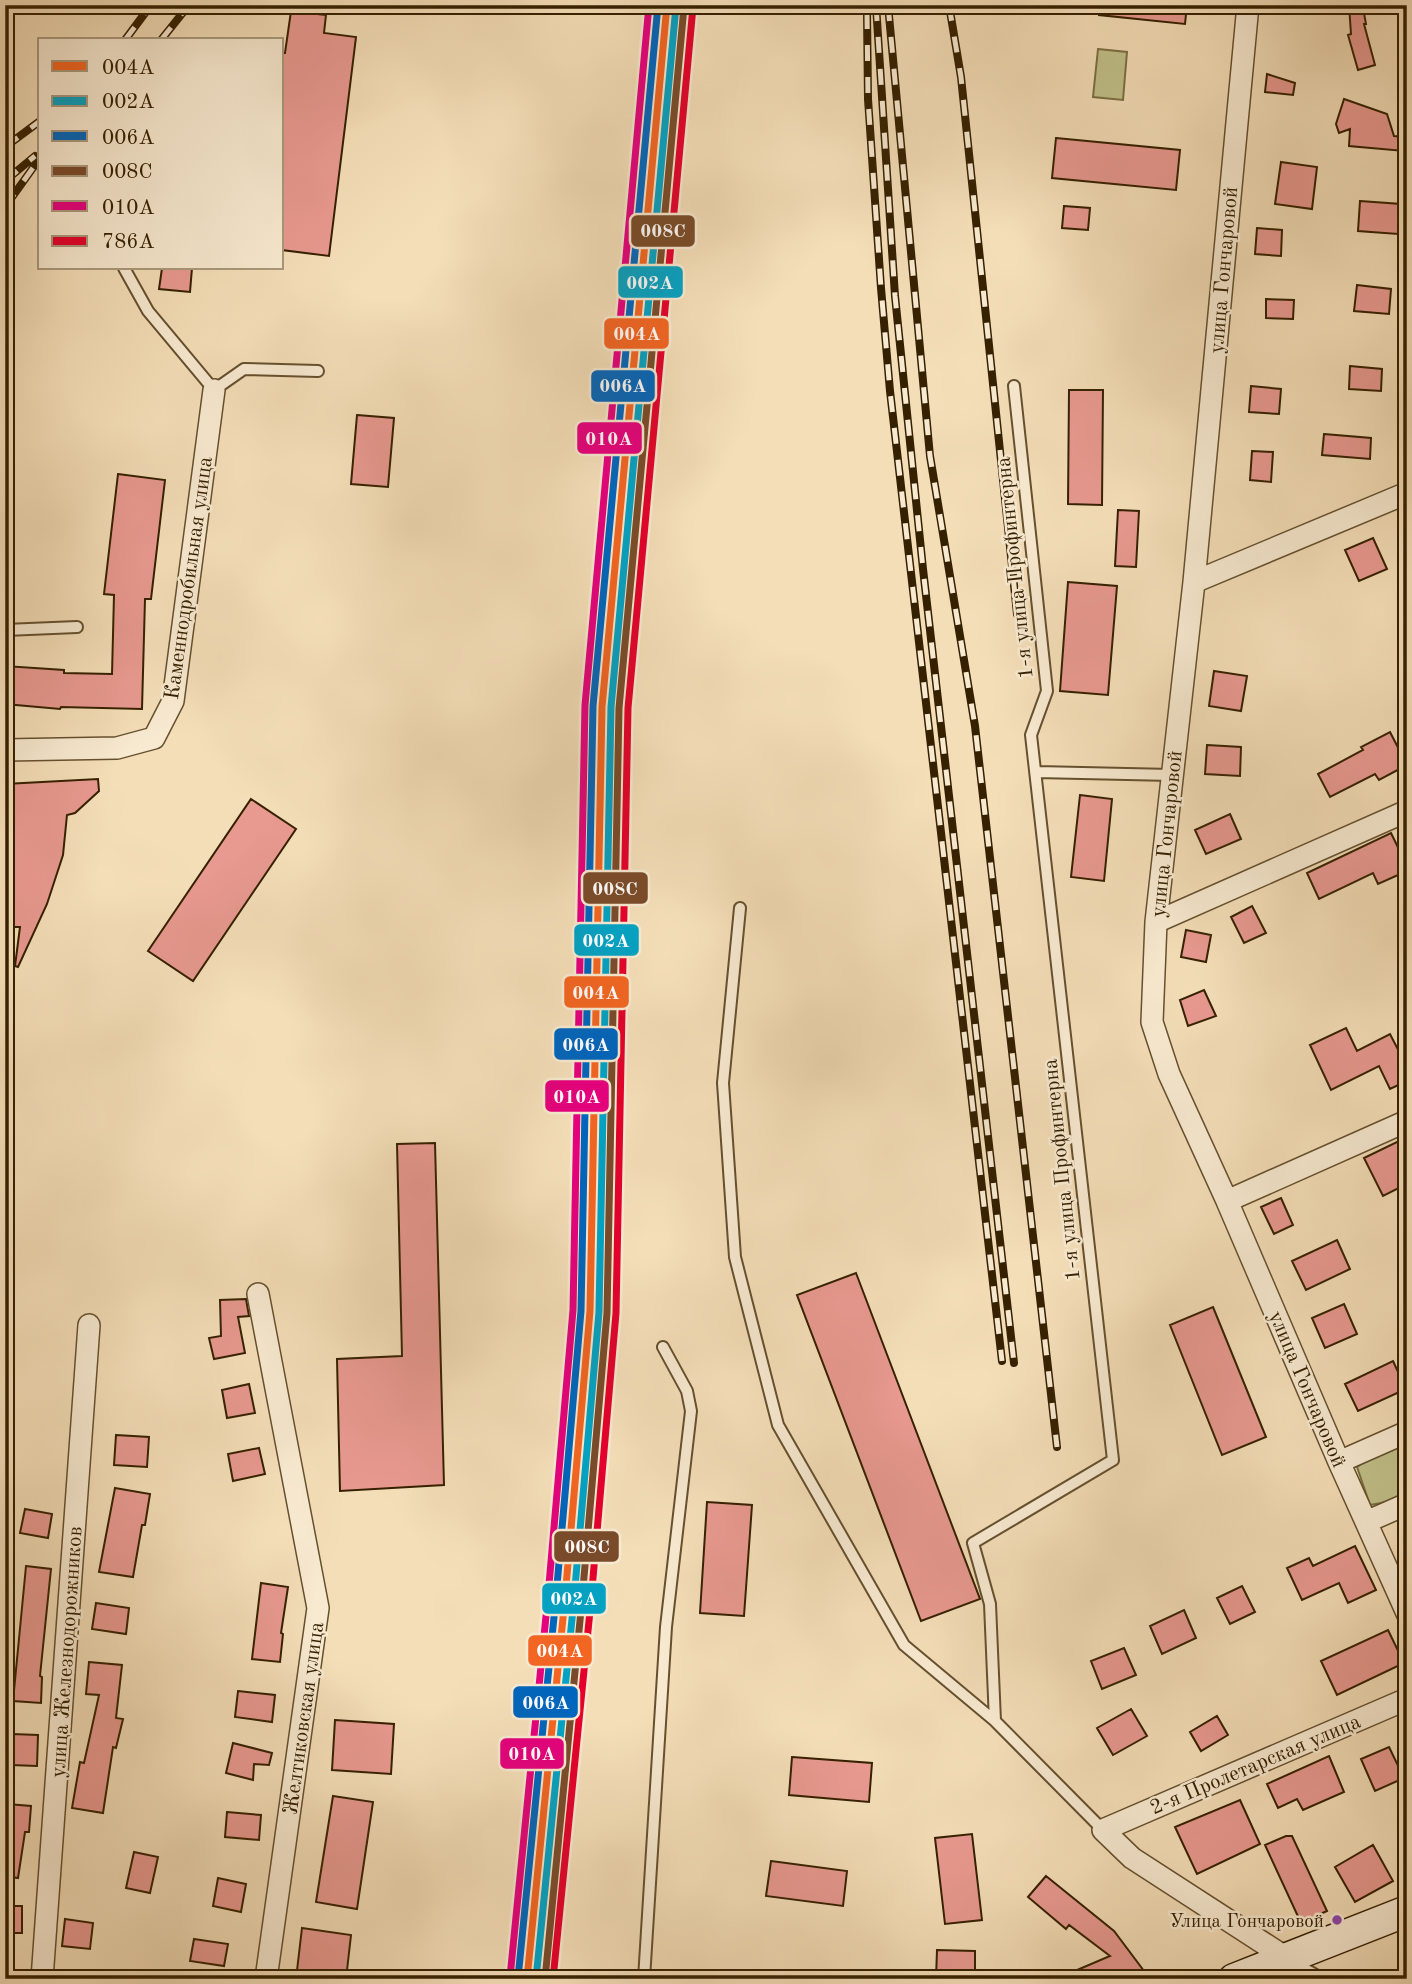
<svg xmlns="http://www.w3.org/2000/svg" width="1412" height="1984" viewBox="0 0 1412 1984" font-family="'Old Standard TT',serif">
<rect width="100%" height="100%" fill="#f4deb8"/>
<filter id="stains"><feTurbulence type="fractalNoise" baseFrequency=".00286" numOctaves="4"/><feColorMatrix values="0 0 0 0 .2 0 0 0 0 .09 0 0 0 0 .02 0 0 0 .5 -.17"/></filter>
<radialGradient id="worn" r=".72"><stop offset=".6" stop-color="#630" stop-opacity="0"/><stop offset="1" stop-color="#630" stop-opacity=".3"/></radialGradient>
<path fill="#c1c08a" stroke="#7b7045" stroke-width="2" d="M1098,49L1127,52L1123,100L1093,97Z
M1407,1437V1496L1392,1501L1370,1505L1357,1467L1388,1446Z"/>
<path fill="#e89990" stroke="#352000" stroke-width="2" d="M1099,5H1187L1185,24L1099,15Z
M1349,5L1363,8L1366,24H1364L1375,65L1358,70L1348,35L1351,34Z
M291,11L326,15L324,33L356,37L329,256L282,250V53H285Z
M1267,74L1295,83L1293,95L1265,92Z
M1344,99L1387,114L1394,136L1405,137L1404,151L1349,146L1350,129L1339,133L1336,124Z
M1056,138L1180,150L1176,190L1052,178Z
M1281,162L1317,167L1312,209L1275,204Z
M1360,201L1401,204L1398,234L1358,231Z
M1064,206L1090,208L1088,230L1062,228Z
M1257,228L1282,230L1281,256L1255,254Z
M162,268H192L190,292L159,289Z
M1357,285L1391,289L1389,314L1354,311Z
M1266,299L1294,300L1293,319L1266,318Z
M1350,366L1382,369L1381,391L1349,389Z
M1251,386L1281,389L1279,414L1249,412Z
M1069,390H1103L1102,505L1068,504Z
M357,415L394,418L388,487L351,484Z
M1324,434L1371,438L1370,459L1322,455Z
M1252,451L1273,452L1271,482L1250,480Z
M118,474L165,480L151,599H145L142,709L61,707L60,709L5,704V666L64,670V673L112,674L114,595L104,594Z
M1118,510L1139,511L1136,567L1115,566Z
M1373,538L1387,569L1359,581L1345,550Z
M1068,582L1117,586L1108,695L1060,691Z
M1214,671L1247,676L1241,711L1209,706Z
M1390,732L1407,765L1379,780L1375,774L1330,797L1318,774L1363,750L1361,747Z
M1207,745L1241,747L1240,776L1205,774Z
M98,779L99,791L75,813L67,815L63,855L47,904L18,967L15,966L20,927H5V784Z
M1080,795L1112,799L1104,881L1071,877Z
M251,799L296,829L193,981L148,951Z
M1230,814L1241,839L1206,854L1195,830Z
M1391,833L1407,866V871L1378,884L1373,873L1319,899L1307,873Z
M1252,906L1266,933L1244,943L1231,917Z
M1186,930L1211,935L1206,962L1181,957Z
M1204,990L1216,1016L1188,1026L1180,1000Z
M1346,1028L1357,1051L1390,1034L1407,1067V1081L1390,1089L1379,1066L1331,1090L1310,1045Z
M1401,1140L1407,1152V1184L1383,1196L1364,1158Z
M435,1143L444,1485L340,1491L337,1359L402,1356L397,1144Z
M1281,1198L1293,1225L1274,1234L1261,1207Z
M1337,1240L1350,1269L1306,1290L1292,1261Z
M856,1273L980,1599L921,1621L797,1295Z
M246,1299L249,1316L238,1317L245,1353L214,1359L209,1338L221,1336L220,1300Z
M1344,1304L1357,1334L1325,1348L1312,1318Z
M1213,1307L1266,1437L1222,1455L1170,1325Z
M1393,1361L1406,1389L1358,1411L1345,1384Z
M249,1384L255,1413L227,1418L222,1390Z
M116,1435L149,1437L147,1467L114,1465Z
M259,1448L265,1474L233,1481L228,1454Z
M115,1488L150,1494L145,1525H142L133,1577L99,1572Z
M707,1502L752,1505L744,1616L700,1613Z
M25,1509L52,1514L48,1538L20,1533Z
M1355,1546L1376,1590L1348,1603L1339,1583L1302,1600L1287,1568L1309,1558L1313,1566Z
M26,1566L51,1569L40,1676L42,1677L41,1703L13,1701Z
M261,1583L288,1587L281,1633L283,1634L280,1662L252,1659Z
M1242,1586L1255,1612L1230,1624L1217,1598Z
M96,1603L129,1608L126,1634L92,1629Z
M1184,1610L1196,1638L1162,1654L1150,1626Z
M1388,1630L1404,1663L1337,1695L1321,1661Z
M1124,1648L1136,1675L1102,1689L1091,1661Z
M89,1662L122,1665L116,1718L123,1719L116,1748L113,1747L103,1813L72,1808L80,1762L84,1763L99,1695L86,1694Z
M238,1691L275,1695L272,1722L235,1717Z
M1131,1709L1147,1736L1113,1755L1097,1728Z
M1217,1716L1228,1735L1201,1751L1190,1732Z
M335,1720L394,1724L391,1774L332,1770Z
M12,1734L38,1735L37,1766L11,1765Z
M233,1743L272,1753L269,1765L254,1764L253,1780L226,1773Z
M1389,1747L1404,1778L1375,1791L1361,1759Z
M1329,1756L1344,1792L1303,1810L1297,1799L1278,1808L1267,1784Z
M792,1757L872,1763L869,1802L789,1795Z
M333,1796L373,1802L357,1909L316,1902Z
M1240,1800L1260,1844L1197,1874L1175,1827Z
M7,1804L31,1806L29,1832H25L18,1878L5,1876Z
M227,1812L261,1815L259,1840L225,1837Z
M972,1834L982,1920L945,1924L935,1838Z
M1286,1836H1292L1327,1911L1301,1923L1265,1845Z
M1373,1845L1393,1881L1355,1902L1335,1867Z
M134,1852L158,1857L150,1893L126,1888Z
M771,1861L847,1871L843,1906L766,1896Z
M1046,1876L1114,1931L1150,1979H1056L1110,1956L1069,1925L1066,1929L1028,1897Z
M218,1878L246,1884L241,1912L213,1906Z
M5,1906H22V1933H5Z
M65,1919L93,1923L90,1949L62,1946Z
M302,1928L351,1935L346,1979H296Z
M194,1939L228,1944L224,1966L190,1961Z
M937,1950L975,1951V1979H936Z"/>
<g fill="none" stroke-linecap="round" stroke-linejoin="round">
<g stroke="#65502e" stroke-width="14">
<path id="lane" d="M124,268L148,311L214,390L244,369L318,371
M5,630L77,627
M1037,772L1172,775
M740,908L723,1083L735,1257L778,1425L904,1645L995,1721L1103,1830
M995,1721L990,1604L973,1543L1113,1460L1031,735L1047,691L1014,386
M1293,1962L1323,1979
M644,1979L666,1627L691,1411L687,1391L663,1347"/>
</g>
<g stroke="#65502e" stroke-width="24">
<path id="street" d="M1248,5L1194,582L1156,922L1152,1022L1169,1074L1227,1201L1339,1462L1407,1613
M1194,582L1407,493
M5,750L117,748L154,738L173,701L214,390
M1156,922L1407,811
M1227,1201L1407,1121
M258,1294L318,1608L266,1979
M1339,1462L1407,1432
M1366,1522L1407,1504
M1288,1959L1132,1858L1103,1830L1407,1699
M42,1979L89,1325"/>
</g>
<g stroke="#352000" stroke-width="33">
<path id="secondary" d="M1234,1979L1407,1911"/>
</g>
<use href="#lane" stroke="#f8ead1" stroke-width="10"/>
<use href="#street" stroke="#f8ead1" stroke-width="21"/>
<use href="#secondary" stroke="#f8ead1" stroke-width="30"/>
<g stroke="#352000" stroke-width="8">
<path id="rail" d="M876,5L895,296L923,569L1014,1363
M888,5L930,456L975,726L1057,1447
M949,5L961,77L1017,614
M867,13L868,99L881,288L890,391L1002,1361
M125,40L151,5
M161,40L189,5
M5,147L40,121
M5,181L35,156
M5,207L40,158"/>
</g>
<use href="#rail" stroke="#f8ead1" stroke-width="5" stroke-dasharray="16" stroke-linecap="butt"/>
<g stroke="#f8ead1" stroke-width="12">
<path id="rail-1" d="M527,1979L565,1598L590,1311L602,707L667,5"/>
</g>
<g stroke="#f8ead1" stroke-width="12">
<path id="rail-2" d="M536,1979L574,1599L599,1312L611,707L676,6"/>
</g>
<g stroke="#f8ead1" stroke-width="12">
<path id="rail-3" d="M518,1978L556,1597L581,1311L593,706L658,5"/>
</g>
<g stroke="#f8ead1" stroke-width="12">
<path id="rail-4" d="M545,1979L582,1600L607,1313L619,708L684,7"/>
</g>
<g stroke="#f8ead1" stroke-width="12">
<path id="rail-5" d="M510,1977L548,1596L573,1310L585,705L649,5"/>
</g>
<g stroke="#f8ead1" stroke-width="12">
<path id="rail-6" d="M553,1979L591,1601L616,1313L628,708L693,7"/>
</g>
<use href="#rail-1" stroke="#f26522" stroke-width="7"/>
<use href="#rail-2" stroke="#03a2c4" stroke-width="7"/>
<use href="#rail-3" stroke="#0065bd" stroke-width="7"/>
<use href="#rail-4" stroke="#7a4b2a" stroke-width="7"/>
<use href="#rail-5" stroke="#e5007d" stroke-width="7"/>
<use href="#rail-6" stroke="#e4002b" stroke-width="7"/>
</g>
<circle fill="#8e44ad" stroke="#f8ead1" stroke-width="2.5" cx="1337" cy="1920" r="6"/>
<g text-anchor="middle" stroke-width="5" stroke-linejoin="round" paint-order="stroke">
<g font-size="19" fill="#352000" stroke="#f8ead1" text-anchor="end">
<text x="1324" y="1927">Улица Гончаровой</text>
</g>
<g font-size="21" fill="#352000" stroke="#f8ead1">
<text transform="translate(1223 270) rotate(-85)" y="7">улица Гончаровой</text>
<text transform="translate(1014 568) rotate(-96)" y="7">1-я улица Профинтерна</text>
<text transform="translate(188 578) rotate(-82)" y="7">Каменнодробильная улица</text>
<text transform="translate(1166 834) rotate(-84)" y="7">улица Гончаровой</text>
<text transform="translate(1061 1170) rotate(-96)" y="7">1-я улица Профинтерна</text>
<text transform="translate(1308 1389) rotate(67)" y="7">улица Гончаровой</text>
<text transform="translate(66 1652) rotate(-86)" y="7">улица Железнодорожников</text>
<text transform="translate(303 1718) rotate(-82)" y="7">Желтиковская улица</text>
<text transform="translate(1255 1764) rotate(-23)" y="7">2-я Пролетарская улица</text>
</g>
</g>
<g stroke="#f8ead1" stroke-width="2.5">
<rect x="630" y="214" width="66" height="34" rx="7" fill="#7a4b2a"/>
<rect x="617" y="265" width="67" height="34" rx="7" fill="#03a2c4"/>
<rect x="603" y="317" width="67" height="33" rx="7" fill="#f26522"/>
<rect x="590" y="369" width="66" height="34" rx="7" fill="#0065bd"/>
<rect x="576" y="421" width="67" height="34" rx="7" fill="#e5007d"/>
<rect x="582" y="871" width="67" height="34" rx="7" fill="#7a4b2a"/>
<rect x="573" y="923" width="67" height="34" rx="7" fill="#03a2c4"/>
<rect x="563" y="975" width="67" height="34" rx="7" fill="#f26522"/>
<rect x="553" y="1027" width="66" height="34" rx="7" fill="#0065bd"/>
<rect x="544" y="1079" width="66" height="34" rx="7" fill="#e5007d"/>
<rect x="553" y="1530" width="67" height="33" rx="7" fill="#7a4b2a"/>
<rect x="541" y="1582" width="66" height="33" rx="7" fill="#03a2c4"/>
<rect x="527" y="1634" width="66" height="33" rx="7" fill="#f26522"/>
<rect x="512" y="1685" width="67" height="34" rx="7" fill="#0065bd"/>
<rect x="499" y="1737" width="66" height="33" rx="7" fill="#e5007d"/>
</g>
<g font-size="19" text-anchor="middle" font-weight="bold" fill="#fff">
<text x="663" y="237">008С</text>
<text x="650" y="289">002А</text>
<text x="637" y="340">004А</text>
<text x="623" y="392">006А</text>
<text x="609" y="445">010А</text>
<text x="615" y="895">008С</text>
<text x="606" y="947">002А</text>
<text x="596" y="999">004А</text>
<text x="586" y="1051">006А</text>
<text x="577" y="1103">010А</text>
<text x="587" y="1553">008С</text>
<text x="574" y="1605">002А</text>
<text x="560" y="1657">004А</text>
<text x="546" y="1709">006А</text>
<text x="532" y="1760">010А</text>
</g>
<rect width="1412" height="1984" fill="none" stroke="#f4deb8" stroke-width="28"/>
<rect x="7" y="7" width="1398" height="1970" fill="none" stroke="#352000" stroke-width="3.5"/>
<rect x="14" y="14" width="1384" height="1956" fill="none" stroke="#352000" stroke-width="2"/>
<rect x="38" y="38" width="245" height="231" fill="#f8ead1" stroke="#aa997d" stroke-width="2"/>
<rect x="52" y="61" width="35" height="10" fill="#f26522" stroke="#aa997d" stroke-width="2"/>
<text x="102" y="74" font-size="21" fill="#352000">004А</text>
<rect x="52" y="96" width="35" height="10" fill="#03a2c4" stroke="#aa997d" stroke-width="2"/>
<text x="102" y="108" font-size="21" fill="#352000">002А</text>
<rect x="52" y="131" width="35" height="10" fill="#0065bd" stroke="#aa997d" stroke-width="2"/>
<text x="102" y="144" font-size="21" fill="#352000">006А</text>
<rect x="52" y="166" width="35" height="10" fill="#7a4b2a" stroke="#aa997d" stroke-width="2"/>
<text x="102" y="178" font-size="21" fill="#352000">008С</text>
<rect x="52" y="201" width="35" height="10" fill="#e5007d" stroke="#aa997d" stroke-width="2"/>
<text x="102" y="214" font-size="21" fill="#352000">010А</text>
<rect x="52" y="236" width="35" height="10" fill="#e4002b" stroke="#aa997d" stroke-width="2"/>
<text x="102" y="248" font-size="21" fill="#352000">786А</text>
<rect width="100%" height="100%" filter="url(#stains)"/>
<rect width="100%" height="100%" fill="url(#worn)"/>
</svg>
